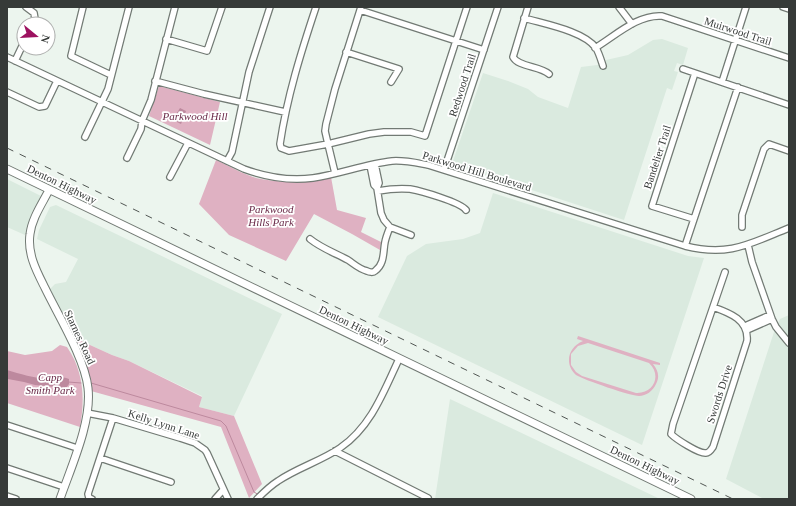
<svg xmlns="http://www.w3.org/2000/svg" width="796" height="506" viewBox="0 0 796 506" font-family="'Times New Roman',serif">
<rect width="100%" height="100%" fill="#ecf5ee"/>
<path fill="#daeadf" d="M662,39L688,48L683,65L677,63L674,71L678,72L672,90L667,88L624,220L452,164L483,73L508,81L528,89L538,97L568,108L581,67L605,64L606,60L628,55L653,40Z
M7,179L41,196L32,212L25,235L7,227Z
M493,193L688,256L704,258L642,445L378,317L407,256L426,244L463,239L480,233Z
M56,205L282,314L234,416L199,407L202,396L129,361L112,355L79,340H76L50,289L55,284L66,282L78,259L37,239L39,230L50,207Z
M789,315V499H764L726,479L774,332L780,319Z
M450,399L660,499H435Z"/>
<path fill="#dfb1c2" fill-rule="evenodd" d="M159,86L220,102L210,145L149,116Z
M216,160C229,166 243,174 256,178C281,184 306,181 331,177L337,210L366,218L361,232L381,242L380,250L352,234L314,214L286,261L229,235L199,204Z
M578,336L660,363V365L653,364C658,370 660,377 656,384C653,391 646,396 639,396C631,396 584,380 576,375C564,364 568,347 583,341L577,339ZM588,343L649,363C662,375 654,394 636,393L582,376L576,372L571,365V354L578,346Z
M76,340H79L112,355L129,361L202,397L199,407L234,416L262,484L249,498L221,427L91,391L84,358Z
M60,345L67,347C84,371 85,400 80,427L7,403V351L25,355L52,351Z"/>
<path fill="#bd899e" d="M180,108L186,111L181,124L175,121L176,117L175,116Z
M7,370C20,374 34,378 48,379C57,380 59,375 69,379V384L66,388L35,385L24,382L8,379Z"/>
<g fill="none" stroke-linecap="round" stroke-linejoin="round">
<path stroke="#bd899e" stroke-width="1" d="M68,382L81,383
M91,383L221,421L226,426L254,492L259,495"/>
<g stroke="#727a74" stroke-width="8">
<path id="minor" d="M26,7L34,13L35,19L33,24
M83,7L71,56L111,75
M316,7C301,52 287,97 280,144L281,148L289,151L328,144L369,134L384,132H411L425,136L467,7
M528,7L513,57C518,67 540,66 549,74
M619,7L632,24
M783,7L789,9
M360,10L484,50
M524,18C544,24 584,31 596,48C599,53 601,60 603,66
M166,39L207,51L222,7
M595,48C615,36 638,14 662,16L789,58
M346,52L399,69L391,82
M7,57L244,169C266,177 290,181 313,178C340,174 365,164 392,161C404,160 417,163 428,165L685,246C729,257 749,244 789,228
M15,61L24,42
M683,69L789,105
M155,81L204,94L285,112
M722,82L746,7
M7,92L39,107L45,106L57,81
M85,137L108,89L129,7
M127,158L141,129L142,121L151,100L175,7
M227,161L232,152L249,72L270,7
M375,164L379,183L377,188L381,213L384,220L390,227L411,235
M370,165L374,185L377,188
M444,170L498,7
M335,173L328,144L325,131L326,124L335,89L361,7
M170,177L188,143
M378,191C389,189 399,188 410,189C421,191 460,202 466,210
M694,219L652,206L695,73
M742,227V215L764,149L769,144L789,151
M310,239C321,248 335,253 348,260C354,264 359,269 367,271C369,272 373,273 375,271C385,264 383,251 385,242C386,237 388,232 390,227
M748,245L752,262L772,319L776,327L789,343
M685,246L738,87
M713,307C730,313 749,320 747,341L713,447C711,450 709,453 706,453C699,454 676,439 671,434L673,424L725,272
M745,326L770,315
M747,330L772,319
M87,413L113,418L180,438L195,443L205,450L207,453L228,499
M7,425L77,448
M335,451L428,498
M100,458L171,482
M7,468L64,487
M7,496L16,499
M92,499L89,498L88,494L113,418
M215,499L223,490
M257,499C263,493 270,486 278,481C297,468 321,461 340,448C371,427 384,391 399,359"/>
</g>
<g stroke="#727a74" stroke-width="9">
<path id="major" d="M7,169L691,499
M49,190C42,204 32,218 30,234C27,254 37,272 45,288C58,315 85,359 88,388C92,422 71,467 60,499"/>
</g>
<use href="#minor" stroke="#fff" stroke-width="5.5"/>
<use href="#major" stroke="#fff" stroke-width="7"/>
<path stroke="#525754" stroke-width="1" stroke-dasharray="7 7" stroke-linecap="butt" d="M7,148L733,499"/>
</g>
<g text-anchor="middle" stroke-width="3.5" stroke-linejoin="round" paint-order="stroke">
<g font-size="11" fill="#363a38" stroke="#fff">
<text transform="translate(738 31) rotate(18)" y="4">Muirwood Trail</text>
<text transform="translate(462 85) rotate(-72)" y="4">Redwood Trail</text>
<text transform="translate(657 157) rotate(-72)" y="4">Bandelier Trail</text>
<text transform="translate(477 171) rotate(17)" y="4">Parkwood Hill Boulevard</text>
<text transform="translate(62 184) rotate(26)" y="4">Denton Highway</text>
<text transform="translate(354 325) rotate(26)" y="4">Denton Highway</text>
<text transform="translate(80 337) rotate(65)" y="4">Starnes Road</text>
<text transform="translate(719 394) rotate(-72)" y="4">Swords Drive</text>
<text transform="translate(164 424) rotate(18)" y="4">Kelly Lynn Lane</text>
<text transform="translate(645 465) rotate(26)" y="4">Denton Highway</text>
</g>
<g font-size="11" font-style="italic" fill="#6b2b49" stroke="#fff">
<text x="195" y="120">Parkwood Hill</text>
<text x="271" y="213">Parkwood<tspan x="271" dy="13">Hills Park</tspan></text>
<text x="50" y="381">Capp<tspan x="50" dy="13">Smith Park</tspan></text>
</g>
</g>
<rect width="796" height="506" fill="none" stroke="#363a38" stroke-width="16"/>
<g transform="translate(36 36) rotate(108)"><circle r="19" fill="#ffffff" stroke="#afb0af"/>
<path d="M0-3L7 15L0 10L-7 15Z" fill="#9d1260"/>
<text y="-6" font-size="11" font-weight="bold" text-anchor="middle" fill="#363a38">N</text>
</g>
</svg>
